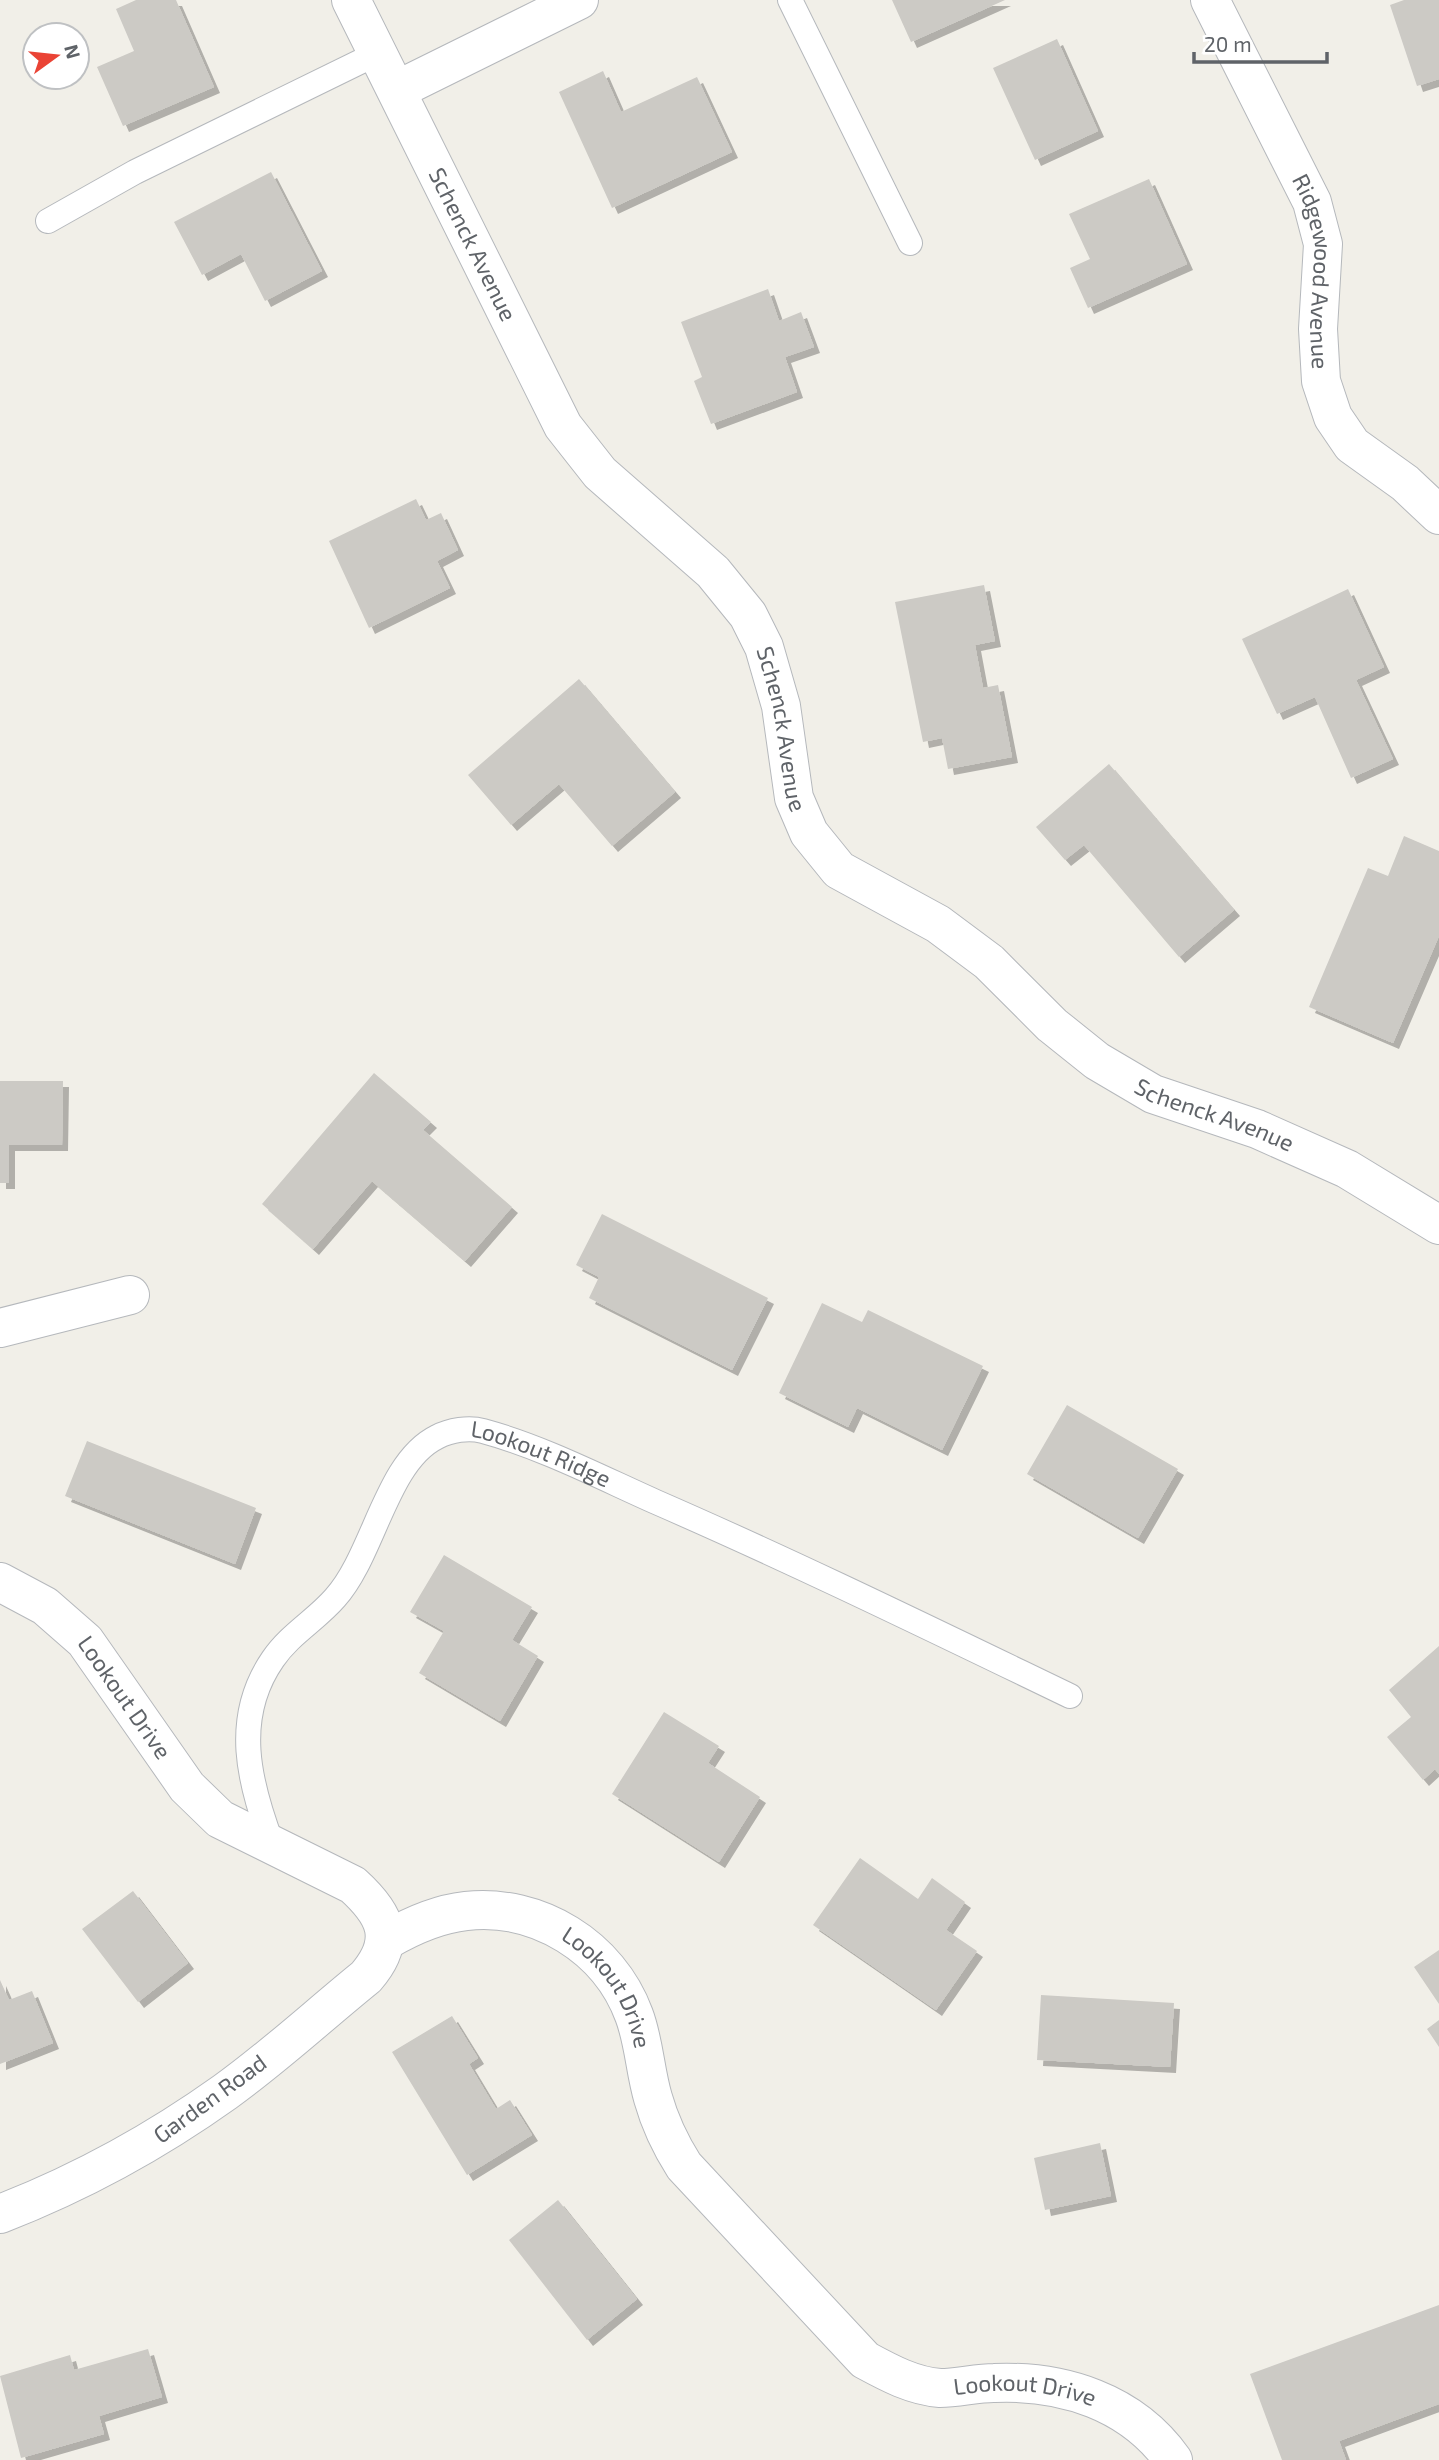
<svg xmlns="http://www.w3.org/2000/svg" width="1439" height="2460" viewBox="0 0 1439 2460" font-family="'Exo 2',sans-serif">
<defs>
<filter id="shadow"><feDropShadow dx="6" dy="6" stdDeviation="0" flood-color="#0004"/></filter>
</defs>
<rect width="100%" height="100%" fill="#f1efe8"/>
<path fill="#cccac5" filter="url(#shadow)" d="M136,0H176L214,87L123,126L97,67L134,51L116,9Z
M892,0H1005L911,42Z
M1404,0H1439V79L1417,86L1390,5Z
M1057,39L1098,131L1035,160L993,68Z
M603,71L621,112L697,77L732,152L612,208L559,92Z
M271,172L322,271L265,301L241,254L202,275L174,222Z
M1149,179L1187,264L1088,308L1070,268L1090,259L1069,214Z
M768,289L779,321L801,312L814,347L785,357L797,392L711,424L694,381L702,377L681,322Z
M416,499L426,520L441,513L458,550L437,561L450,588L369,628L329,541Z
M984,585L995,641L975,645L983,688L998,685L1012,757L948,769L942,738L923,742L895,602Z
M1348,589L1384,667L1356,680L1393,759L1351,778L1315,697L1277,714L1242,639Z
M579,679L675,792L612,846L559,784L511,825L468,775Z
M1109,764L1234,910L1179,957L1084,845L1065,860L1036,827Z
M1404,836L1439,851V936L1393,1043L1309,1007L1368,868L1388,876Z
M374,1073L431,1122L423,1130L512,1207L465,1261L372,1181L313,1249L262,1204Z
M0,1081H63L62,1145H9V1183H0Z
M602,1214L768,1298L732,1370L589,1298L599,1277L576,1265Z
M822,1303L862,1322L868,1310L983,1366L942,1450L857,1408L848,1427L779,1393Z
M1067,1405L1178,1469L1138,1538L1027,1474Z
M87,1441L256,1508L235,1564L65,1496Z
M444,1555L532,1607L512,1640L538,1656L500,1721L419,1673L444,1631L410,1612Z
M1439,1646V1774L1435,1769L1423,1780L1387,1737L1411,1717L1389,1690Z
M664,1712L719,1746L708,1763L760,1797L719,1862L612,1794Z
M860,1858L918,1899L932,1878L965,1902L946,1930L977,1951L936,2010L813,1925Z
M133,1891L188,1963L138,2002L82,1929Z
M1439,1950V2004L1414,1967Z
M0,1980L9,2000L32,1991L53,2043L0,2064Z
M1041,1995L1174,2003L1170,2067L1037,2060Z
M452,2016L478,2058L469,2064L496,2109L510,2100L532,2135L467,2175L392,2052Z
M1439,2020V2047L1427,2029Z
M1100,2143L1111,2196L1045,2210L1034,2158Z
M558,2200L637,2299L587,2340L509,2240Z
M1439,2305V2404L1339,2441L1346,2460H1282L1250,2374Z
M148,2349L162,2397L99,2416L104,2434L21,2458L0,2376L70,2355L74,2370Z"/>
<g fill="none" stroke-linecap="round" stroke-linejoin="round">
<g stroke="#b5b8bc" stroke-width="26">
<g id="lane">
<path d="M790,0L910,243"/>
<path d="M48,221L135,172L378,53"/>
<path id="s1" d="M272,1844C249,1783 232,1718 273,1659C290,1634 316,1620 335,1598C374,1555 386,1462 437,1437C450,1430 469,1427 483,1431C542,1447 600,1477 656,1502C796,1563 933,1630 1070,1696"/>
</g>
</g>
<g stroke="#b5b8bc" stroke-width="40">
<g id="street">
<path id="s2" d="M351,0L563,426L600,473L713,572L748,615L764,647L781,706L794,798L809,833L839,870L938,924L989,962L1052,1025L1097,1061L1153,1094L1257,1129L1347,1169L1439,1225"/>
<path id="s3" d="M1210,0L1312,202L1323,244L1318,329L1321,381L1333,417L1352,445L1405,483L1439,515"/>
<path d="M397,90L579,0"/>
<path d="M0,1328L130,1295"/>
<path id="s4" d="M0,1582L45,1606L85,1641L187,1787L220,1819L353,1885C386,1915 398,1940 366,1977C319,2015 274,2057 225,2092C155,2142 80,2183 0,2214"/>
<path id="s5" d="M387,1940C411,1926 438,1914 466,1911C538,1903 609,1947 634,2015C644,2041 645,2071 653,2098C660,2123 670,2144 684,2166L865,2360C889,2373 913,2386 940,2388C958,2388 976,2383 994,2383C1063,2380 1132,2402 1173,2460"/>
</g>
</g>
<use href="#lane" stroke="#fff" stroke-width="24"/>
<use href="#street" stroke="#fff" stroke-width="38"/>
</g>
<g text-anchor="middle" stroke-width="6" stroke-linejoin="round" paint-order="stroke">
<g font-size="23" fill="#5f6368" stroke="#fff">
<text dy="8" stroke="none"><textPath href="#s2" startOffset="273">Schenck Avenue</textPath></text>
<text dy="8" stroke="none"><textPath href="#s3" startOffset="296">Ridgewood Avenue</textPath></text>
<text dy="8" stroke="none"><textPath href="#s2" startOffset="861">Schenck Avenue</textPath></text>
<text dy="8" stroke="none"><textPath href="#s2" startOffset="1470">Schenck Avenue</textPath></text>
<text dy="8" stroke="none"><textPath href="#s1" startOffset="583">Lookout Ridge</textPath></text>
<text dy="8" stroke="none"><textPath href="#s4" startOffset="173">Lookout Drive</textPath></text>
<text dy="8" stroke="none"><textPath href="#s5" startOffset="259">Lookout Drive</textPath></text>
<text transform="translate(210 2099) rotate(-36)" y="8">Garden Road</text>
<text dy="8" stroke="none"><textPath href="#s5" startOffset="889">Lookout Drive</textPath></text>
</g>
</g>
<g transform="translate(56 56) rotate(75)"><circle r="33" fill="#ffffff" stroke="#bfc1c3" stroke-width="2"/>
<path d="M0-5L12 26L0 18L-12 26Z" fill="#ea4335"/>
<text y="-10" font-size="19" font-weight="bold" text-anchor="middle" fill="#5f6368">N</text>
</g>
<path d="M1194 52v10h133v-10" fill="none" stroke="#5f6368" stroke-width="3.5"/>
<text x="1204" y="52" font-size="21" fill="#5f6368" stroke="#ffffff" stroke-width="5" paint-order="stroke">20 m</text>
</svg>
